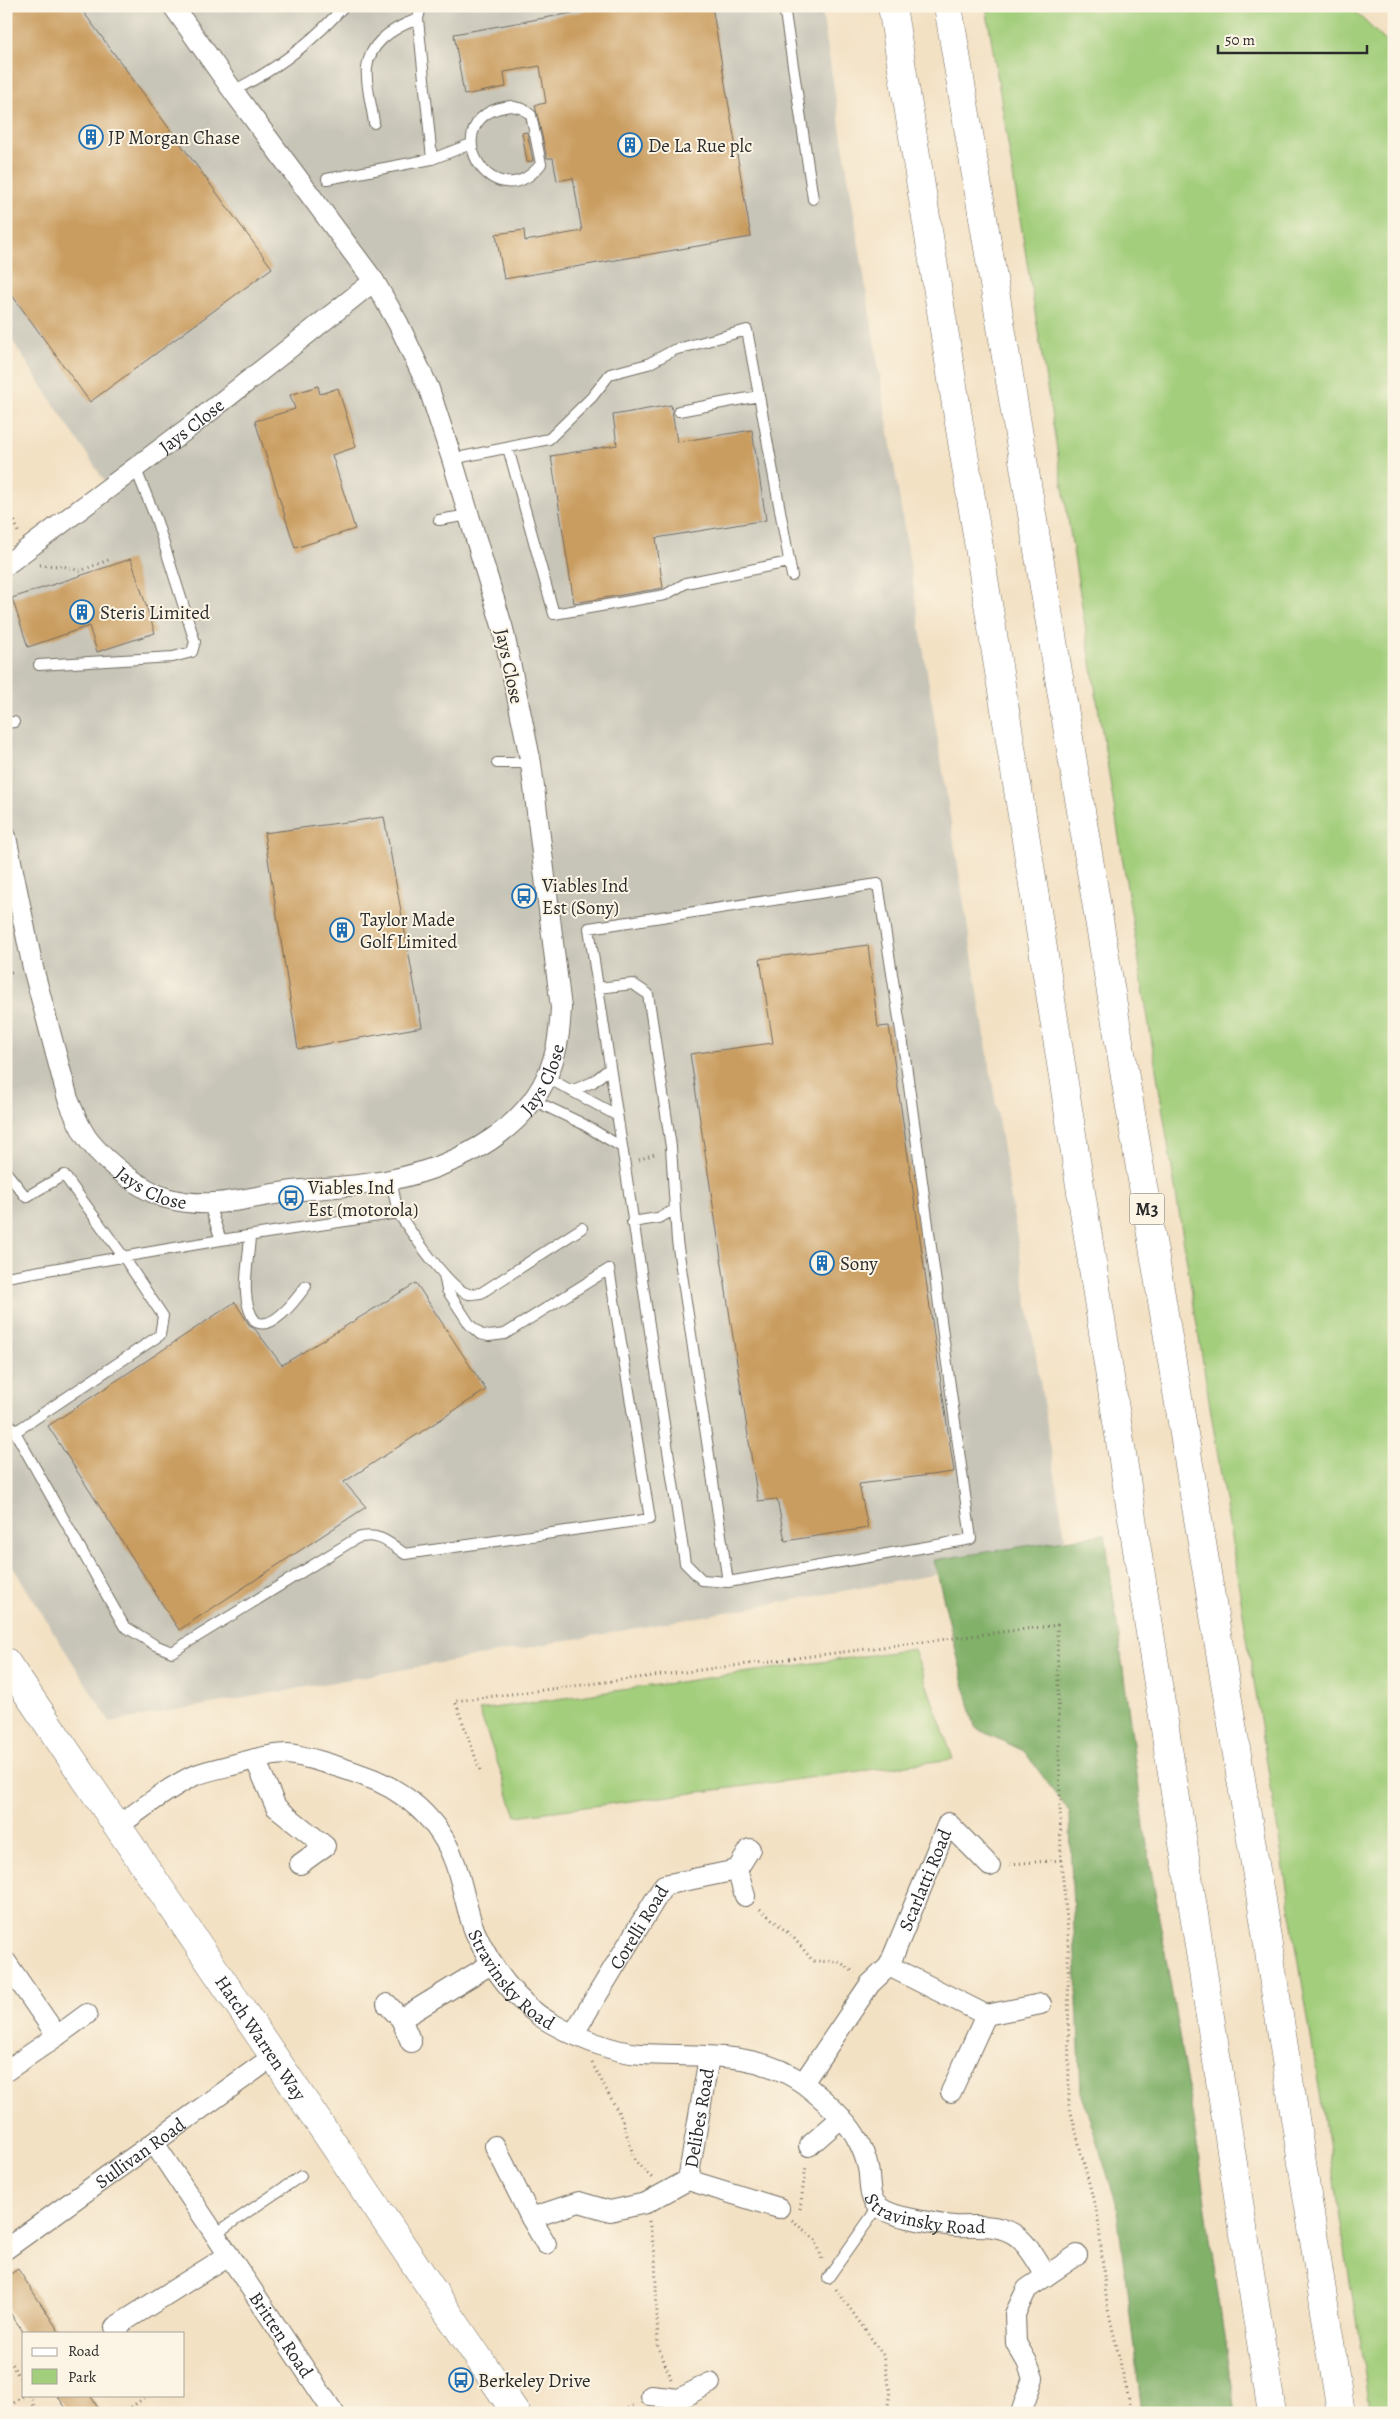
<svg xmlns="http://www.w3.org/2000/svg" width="1400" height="2419" viewBox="0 0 1400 2419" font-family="Alegreya,serif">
<rect width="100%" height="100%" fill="#fcf5e5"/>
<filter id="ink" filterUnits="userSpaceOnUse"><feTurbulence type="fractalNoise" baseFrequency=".02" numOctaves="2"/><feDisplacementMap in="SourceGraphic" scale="10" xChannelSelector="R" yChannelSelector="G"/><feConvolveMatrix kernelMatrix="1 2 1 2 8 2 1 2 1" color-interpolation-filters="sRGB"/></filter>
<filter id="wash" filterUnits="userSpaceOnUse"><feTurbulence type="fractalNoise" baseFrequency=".0096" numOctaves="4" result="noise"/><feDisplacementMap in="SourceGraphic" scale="20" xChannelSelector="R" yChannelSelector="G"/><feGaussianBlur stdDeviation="1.12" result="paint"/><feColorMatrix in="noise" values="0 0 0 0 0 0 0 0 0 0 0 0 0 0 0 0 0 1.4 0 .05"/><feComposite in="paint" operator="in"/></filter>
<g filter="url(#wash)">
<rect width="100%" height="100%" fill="#f3e1c4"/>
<path fill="#c7c5b8" d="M6,6H821L1067,1551L110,1722L6,1556V562L113,494L6,331Z"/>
<path fill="#a3ce7b" stroke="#677c53" d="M986,6H1349L1394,49V2413H1371Z
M914,1649L953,1759L516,1816L479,1710Z"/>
<path fill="#82b16b" stroke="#566e4b" d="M1105,1534L1144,1827L1194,2125L1235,2413H1142L1116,2202L1081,2092L1071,1862L1070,1813L1024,1751L975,1728L934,1560Z"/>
<g id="blocks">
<path fill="#c99c5f" d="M6,6H79L272,268L90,402L6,287Z
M612,6H712L751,237L504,279L496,234L524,230L525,241L582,231L573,178L557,181L553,158H547L535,105L546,103L540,66L504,72L506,87L464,95L454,34Z
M527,132L533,161L527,162L522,133Z
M318,386L320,394L338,388L356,447L332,455L355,529L295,548L255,421L295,409L290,395Z
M671,405L677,442L752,430L766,520L656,538L663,588L574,603L551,456L617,445L613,415Z
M131,559L155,633L97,652L89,626L28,647L12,598Z
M384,817L422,1027L298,1049L264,833Z
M868,945L878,1027L889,1026L954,1472L859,1484L868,1528L785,1541L777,1499L758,1501L690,1054L773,1043L760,959Z
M416,1283L486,1390L344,1482L366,1507L179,1630L48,1426L235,1302L250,1326L255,1329L282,1365Z
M18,2269L60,2333H24L6,2307V2277Z
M57,2395H90L101,2413H69Z"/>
</g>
</g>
<g filter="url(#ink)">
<use href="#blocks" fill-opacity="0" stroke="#716b61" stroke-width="1"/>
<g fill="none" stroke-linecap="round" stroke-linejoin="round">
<g stroke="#716b61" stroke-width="12">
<path id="lane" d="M421,6L418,19L432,159
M784,6L813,199
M233,91C275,70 313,42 344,6
M511,106L523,109L531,115L541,164C492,225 430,115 511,106Z
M374,123C372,107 365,83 367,68C370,41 395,27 418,19
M327,179L432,159L471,144
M679,411L759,396
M508,448L554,614L665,595L686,583L789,562
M452,459L549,439L592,397L610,374L648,364L674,350L747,330L792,576
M439,520L469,515
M39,665L173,657L192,652L195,642L156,519L135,467
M6,723L14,722
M497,763H531
M878,884L905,1057L971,1539L728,1582L702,1580L685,1563L589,928Z
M598,988L633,984L648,994L671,1147L677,1241L728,1582
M546,1077L616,1115
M571,1091L593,1082L610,1068
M533,1100L581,1123L620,1146
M6,1172L26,1197L64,1175L125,1259L163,1316L160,1335L15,1432L6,1419
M209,1205L221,1240L398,1213L391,1180
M398,1213C410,1230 450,1291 469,1294C472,1295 477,1293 481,1293L582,1228
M632,1222L658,1218L675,1210
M250,1236C249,1262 238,1301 256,1322C274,1331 297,1298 306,1286
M6,1277L221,1240
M15,1432L124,1626L155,1645L172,1652L357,1538C378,1532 388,1542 405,1554L650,1519L609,1269L505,1334L489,1336L480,1334L470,1325L447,1290L444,1275
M215,2234L301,2176
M828,2278L878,2207"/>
</g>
<g stroke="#716b61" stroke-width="22">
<g id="street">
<path id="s1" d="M6,565L195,423L374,281"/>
<path id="s2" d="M6,837L33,968L68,1099C74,1113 80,1130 90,1142C106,1162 141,1190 166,1198C212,1211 247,1197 293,1191C325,1187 358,1187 390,1180C458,1166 534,1129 554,1057C559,1041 560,1025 561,1008L531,763L503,629L452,459L429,389L398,323L374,281L233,91L173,6"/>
<path d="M255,1759L276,1807L325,1846L300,1864"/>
<path id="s3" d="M118,1826C142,1809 166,1789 193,1776C208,1770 225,1767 240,1763C254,1759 272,1754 287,1754C303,1755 346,1769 362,1775C404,1789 440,1820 455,1863C463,1885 466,1910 475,1932C490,1966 517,2004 551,2023C574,2036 614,2053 641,2054C695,2057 757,2049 804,2084C822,2098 843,2116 855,2135C860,2144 866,2158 868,2168C871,2181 867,2198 879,2207C888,2214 902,2217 913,2219C927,2222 941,2225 955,2226C976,2227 999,2222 1018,2237C1030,2247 1038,2263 1046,2276"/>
<path d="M737,1870L750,1849"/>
<path d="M6,1962L57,2036L6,2071"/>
<path d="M889,1966L986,2015L951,2092"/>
<path d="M387,2004L401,2019L491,1964"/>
<path d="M986,2015L1041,2004"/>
<path d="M401,2019L411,2042"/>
<path id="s4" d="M574,2033L664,1885L737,1870L745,1896"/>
<path d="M57,2036L87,2014"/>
<path id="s5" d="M803,2083L870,1984L889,1966L948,1823L990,1866"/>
<path id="s6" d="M154,2143L334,2413"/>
<path id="s7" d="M495,2146L531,2218L579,2202L610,2211L646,2203L688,2180L709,2057"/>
<path d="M809,2146L841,2118"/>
<path d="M688,2180L779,2208"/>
<path d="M531,2218L546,2244"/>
<path id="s8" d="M6,2249L274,2056"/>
<path d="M119,2333L115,2327L229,2255"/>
<path d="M651,2396L679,2399L710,2383"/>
<path d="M1021,2413L1033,2378L1027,2362L1016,2343L1015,2314L1027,2289L1077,2255"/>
</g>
</g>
<g stroke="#716b61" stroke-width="29">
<g id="secondary">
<path id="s9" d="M6,1662L516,2413"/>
</g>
</g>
<g stroke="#716b61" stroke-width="29">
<path id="highway" d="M892,6L1026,840L1272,2413
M948,6L1261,1900L1341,2413"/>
</g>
<path stroke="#716b61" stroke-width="3" stroke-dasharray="1 4" stroke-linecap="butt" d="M6,509L15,522L18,532
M40,565L63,566L80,571L111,559
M6,973L15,971
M639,1160L657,1153
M480,1770L455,1701L1057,1625L1061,1860L1068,1931L1069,2105L1098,2218L1107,2305L1132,2413
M1010,1864L1061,1860
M760,1909L793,1937L813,1961L840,1962L855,1973
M592,2063L622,2119L635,2161L652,2178
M800,2209L806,2166
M792,2220L816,2240L823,2262
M649,2221L655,2254L658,2346L671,2379
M836,2289L883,2355L890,2391L887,2413
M6,2356L24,2384
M30,2395L36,2413
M6,2409L24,2395
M123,2413L148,2395
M619,2413L634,2405"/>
<use href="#lane" stroke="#fff" stroke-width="10"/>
<use href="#street" stroke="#fff" stroke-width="20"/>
<use href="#secondary" stroke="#fff" stroke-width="28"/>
<use href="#highway" stroke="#fff" stroke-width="28"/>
</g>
</g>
<defs>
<g id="building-ring" transform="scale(1.25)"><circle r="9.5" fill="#fcf5e5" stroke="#1f6fb2" stroke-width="1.5"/><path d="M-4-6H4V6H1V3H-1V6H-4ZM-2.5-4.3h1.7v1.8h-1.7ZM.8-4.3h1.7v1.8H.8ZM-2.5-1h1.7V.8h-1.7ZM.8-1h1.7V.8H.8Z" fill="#1f6fb2"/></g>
<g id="bus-ring" transform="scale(1.25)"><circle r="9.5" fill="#fcf5e5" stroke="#1f6fb2" stroke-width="1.5"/><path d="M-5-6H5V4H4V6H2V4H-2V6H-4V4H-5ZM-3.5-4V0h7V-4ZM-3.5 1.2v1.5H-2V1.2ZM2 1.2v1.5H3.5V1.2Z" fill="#1f6fb2"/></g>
</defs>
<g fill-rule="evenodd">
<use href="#building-ring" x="91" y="137"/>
<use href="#building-ring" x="630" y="145"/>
<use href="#building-ring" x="82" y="612"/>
<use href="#bus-ring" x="524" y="896"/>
<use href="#building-ring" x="342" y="930"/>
<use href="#bus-ring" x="291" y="1198"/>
<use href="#building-ring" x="822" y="1263"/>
<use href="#bus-ring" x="461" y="2380"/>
</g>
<g text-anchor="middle" stroke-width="4" stroke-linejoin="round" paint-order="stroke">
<rect fill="#fcf5e5" stroke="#6a6863" stroke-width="1" x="1129.5" y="1193.5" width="35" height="31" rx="4"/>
<g font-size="18" font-weight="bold" fill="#2b2b2b">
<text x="1147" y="1215">M3</text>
</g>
<g font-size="19" fill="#2b2b2b" stroke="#fcf5e5" text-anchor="start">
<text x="108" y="144">JP Morgan Chase</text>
<text x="648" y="152">De La Rue plc</text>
<text x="100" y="619">Steris Limited</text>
<text x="542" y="892">Viables Ind<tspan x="542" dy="22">Est (Sony)</tspan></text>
<text x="360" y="926">Taylor Made<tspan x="360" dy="22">Golf Limited</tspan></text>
<text x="308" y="1194">Viables Ind<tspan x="308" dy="22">Est (motorola)</tspan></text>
<text x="840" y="1270">Sony</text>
<text x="478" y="2387">Berkeley Drive</text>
</g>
<g font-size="19" fill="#2b2b2b" stroke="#fcf5e5">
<text dy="7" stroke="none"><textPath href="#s1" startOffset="232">Jays Close</textPath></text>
<text transform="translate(510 666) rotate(78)" y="7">Jays Close</text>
<text dy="7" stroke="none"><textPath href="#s2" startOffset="830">Jays Close</textPath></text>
<text dy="7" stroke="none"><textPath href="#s2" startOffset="396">Jays Close</textPath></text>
<text dy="7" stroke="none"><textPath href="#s5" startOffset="239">Scarlatti Road</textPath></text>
<text dy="7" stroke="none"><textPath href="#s4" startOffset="124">Corelli Road</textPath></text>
<text dy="7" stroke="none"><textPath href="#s3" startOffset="530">Stravinsky Road</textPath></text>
<text dy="7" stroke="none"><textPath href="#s9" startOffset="454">Hatch Warren Way</textPath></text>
<text dy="7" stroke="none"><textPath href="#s7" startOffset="311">Delibes Road</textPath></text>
<text dy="7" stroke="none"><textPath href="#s8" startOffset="165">Sullivan Road</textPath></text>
<text dy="7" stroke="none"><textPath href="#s3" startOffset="1051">Stravinsky Road</textPath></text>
<text dy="7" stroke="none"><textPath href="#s6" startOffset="230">Britten Road</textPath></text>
</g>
</g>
<rect width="1400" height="2419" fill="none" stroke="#fcf5e5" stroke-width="25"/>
<rect x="22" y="2332" width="162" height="65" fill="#fcf5e5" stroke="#a8a49b"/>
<rect x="32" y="2348" width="25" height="8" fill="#ffffff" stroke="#a8a49b"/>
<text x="68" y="2356" font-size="15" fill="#2b2b2b">Road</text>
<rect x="32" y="2369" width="25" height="15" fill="#a3ce7b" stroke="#a8a49b"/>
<text x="68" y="2382" font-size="15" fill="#2b2b2b">Park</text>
<path d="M1218 45v8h149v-8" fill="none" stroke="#2b2b2b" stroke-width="2.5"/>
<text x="1225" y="45" font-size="15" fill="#2b2b2b" stroke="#fcf5e5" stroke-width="4" paint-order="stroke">50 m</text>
</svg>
